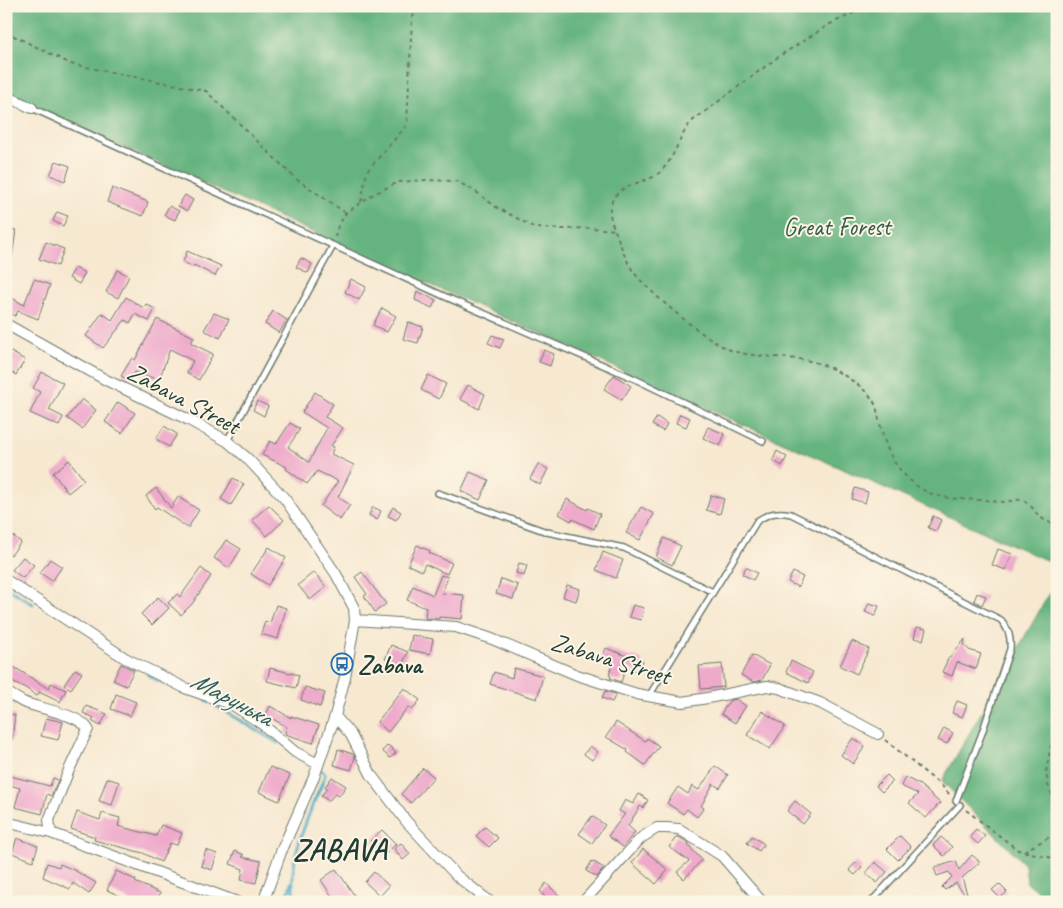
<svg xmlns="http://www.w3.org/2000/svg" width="1063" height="908" viewBox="0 0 1063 908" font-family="Caveat,sans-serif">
<rect width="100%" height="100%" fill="#fcf5e5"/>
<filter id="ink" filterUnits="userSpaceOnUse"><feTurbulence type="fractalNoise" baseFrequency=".02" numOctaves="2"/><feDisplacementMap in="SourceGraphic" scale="10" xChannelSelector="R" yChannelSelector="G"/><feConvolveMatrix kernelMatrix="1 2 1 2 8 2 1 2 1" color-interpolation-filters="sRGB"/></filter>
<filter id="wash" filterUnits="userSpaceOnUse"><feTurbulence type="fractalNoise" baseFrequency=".0096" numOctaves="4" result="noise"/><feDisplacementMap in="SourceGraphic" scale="20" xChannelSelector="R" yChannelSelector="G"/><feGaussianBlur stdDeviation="1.12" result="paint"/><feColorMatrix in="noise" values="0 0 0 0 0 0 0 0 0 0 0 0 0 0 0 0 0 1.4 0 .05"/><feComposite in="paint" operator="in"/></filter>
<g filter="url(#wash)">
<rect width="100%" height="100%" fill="#f7e8d0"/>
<path fill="#65b47f" stroke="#42785a" d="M6,6H1057V565L6,95Z
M1057,580V902H1051L1027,883L1025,865L942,781Z"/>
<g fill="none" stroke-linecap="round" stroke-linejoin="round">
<path stroke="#48acc7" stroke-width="3" d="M6,587L33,604
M147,674L156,680L168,684
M206,700L278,743
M286,902L291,883
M295,902C287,869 301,834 313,804C317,795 322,785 325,775V773L319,769"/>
</g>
<g id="blocks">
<path fill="#eea9cb" d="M56,161L70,166L65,181L50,175Z
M112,188L148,202L143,216L107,202Z
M185,195L193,200L187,211L178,206Z
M169,206L179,211L175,220L164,215Z
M57,212L68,216L63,226L53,221Z
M6,229L16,230L11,264L6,263Z
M46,242L64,249L58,266L39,259Z
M187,251L221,266L215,276L194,265L193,267L183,262Z
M301,258L312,264L308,273L296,267Z
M75,268L85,273L79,284L69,278Z
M117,270L129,276L118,298L106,292Z
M34,279L50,285L38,319L18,311L15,316L6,312L12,298L24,305Z
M351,279L366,287L359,300L345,292Z
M417,291L436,300L432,308L415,300Z
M126,297L144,308L146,304L155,309L149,321L135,314L130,323L125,320L103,348L86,336L102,313L112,320Z
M382,308L396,316L387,332L373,325Z
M273,311L287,320L279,333L265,324Z
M214,313L229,319L220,338L204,330Z
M157,319L194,337L191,343L213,354L199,380L187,373L193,361L170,349L159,380L135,372L130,381L121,376L132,358L135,360Z
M408,322L423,327L418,343L403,339Z
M492,335L504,339L500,348L488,343Z
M6,349L25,360L16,375L6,369Z
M544,350L554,354L550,366L539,362Z
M42,372L63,383L49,410L63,417L59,426L30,413L40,392L33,388Z
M428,375L446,384L439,399L421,390Z
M614,375L631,386L622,400L604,389Z
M468,385L485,394L479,409L460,399Z
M315,392L333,404L325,417L343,428L331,446L334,447L331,454L354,465L338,497L350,505L340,520L321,506L338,481L317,471L307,484L286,469L287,467L262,455L270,441L276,444L290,423L300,429L288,447L309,462L327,428L302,412Z
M82,399L96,410L82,429L67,418Z
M257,401L268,406L264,416L253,410Z
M118,402L135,413L122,433L105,422Z
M680,414L690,418L686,427L676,423Z
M657,417L667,424L663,431L652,425Z
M164,426L177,434L169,447L156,439Z
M708,427L725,434L720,446L703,438Z
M777,451L787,457L782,466L773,460Z
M69,460L84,480L68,493L53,473Z
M538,464L548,469L540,485L530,479Z
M470,472L489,480L480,500L461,491Z
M233,478L244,484L231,505L221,499Z
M156,488L171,508L178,497L199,510L188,528L157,507L155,509L146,496Z
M855,488L868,492L865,503L852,499Z
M711,495L724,499L720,514L706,510Z
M567,499L587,510L588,508L600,514L594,529L572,519L571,521L559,514Z
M269,505L284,520L267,536L252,520Z
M373,507L381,511L377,520L369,515Z
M393,507L401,512L396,520L388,516Z
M641,507L654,514L640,540L626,533Z
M933,516L941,520L936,531L928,528Z
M6,531L21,542L11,555L6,551Z
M664,538L681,546L672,565L656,557Z
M226,540L241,549L229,568L214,558Z
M417,545L430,551L429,553L452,563L447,574L425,564L422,571L408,565Z
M269,547L286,558L268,585L251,574Z
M998,549L1012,554L1006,570L992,565Z
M603,552L623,560L616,578L596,570Z
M23,557L34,565L23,578L12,570Z
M50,559L62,567L52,581L40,573Z
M519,563L527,565L524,576L516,573Z
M746,567L757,573L753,580L742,574Z
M201,568L211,576L192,604L181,615L168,603L177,594L180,597Z
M314,572L326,587L310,600L298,585Z
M362,572L386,604L375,612L364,596L367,594L355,577Z
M793,572L803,577L798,587L788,582Z
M441,575L448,577L442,593L464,595L462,619L439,617V619L425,618L426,608L407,600L413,586L433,595Z
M501,579L518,585L513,599L496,594Z
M567,585L580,589L576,601L563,597Z
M977,593L986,596L982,605L974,601Z
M158,597L169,608L152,625L141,614Z
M869,603L879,606L875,616L865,612Z
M276,605L286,608L278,639L261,634L265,621L270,623Z
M633,605L644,608L641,620L629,617Z
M917,627L926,629L923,640L914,638Z
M412,635L433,639L430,654L409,650Z
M965,639L964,645L969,650L981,654L976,669L957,662L952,676L942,672L948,659Z
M852,641L869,649L857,674L840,666Z
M391,645L408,652L401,667L385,659Z
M606,648L632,658L633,656L643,661L638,672L626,667L621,682L610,678L611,676L609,675L612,665L601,661Z
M752,655L770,665L762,680L753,682L741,675Z
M791,661L813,672L808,683L786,672Z
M6,662L49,689L51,683L66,690L60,702L39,692L37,696L21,685L20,686L6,679Z
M121,664L134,670L126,686L113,680Z
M722,664L724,687L701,689L699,666Z
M270,668L299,675L296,688L267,681Z
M514,668L543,676L537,699L490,684L494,672L512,678Z
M75,669L82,673L71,689L64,685Z
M305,687L325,693L320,707L301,700Z
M404,688L420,700L412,710L408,707L388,732L377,722Z
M605,691L616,694L612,702L602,698Z
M116,694L136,702L130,716L111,709Z
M736,699L746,706L735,723L721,714L729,701Z
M957,701L967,705L962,717L952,713Z
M86,706L107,714L100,726L92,721L94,718L83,713Z
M270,706L291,718V716L319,725L313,743L285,734L287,727L266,715Z
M762,711L785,726L770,749L747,735Z
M6,714L15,715L12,740H6Z
M46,718L63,722L58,740L41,736Z
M616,722L645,741L647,738L659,746L645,765L627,752L628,750L606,737Z
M944,728L953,733L947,744L938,740Z
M853,738L865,746L853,764L841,755Z
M388,745L396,753L390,758L382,751Z
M590,746L598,752L592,760L584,754Z
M338,749L353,754L355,757L351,770L334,765Z
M715,766L728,775L720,788L713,784L701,806L704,808L697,817L687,809L683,814L667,803L678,787L688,794L692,786L699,790Z
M270,767L290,775L279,801L259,792Z
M423,768L434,777L411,803L401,794Z
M6,775L50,786L53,778L58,780L51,796L47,794L42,814L15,807L20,788L6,784Z
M887,775L893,781L882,792L876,786Z
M332,777L346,786L339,796L335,793L329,801L321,796L327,788L325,787Z
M905,777L920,785L940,803L926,818L909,803L918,794L901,786Z
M107,778L119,782L112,805L99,801Z
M639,794L648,800L643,808L640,806L628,826L635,832L623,847L608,836L625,814L619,811L625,800L633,804Z
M795,801L811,814L803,824L787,811Z
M77,812L100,820L102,813L120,818L118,826L156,836L161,825L182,833L177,845L170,843L161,862L143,853L94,840L95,837L71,829Z
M592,816L605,825L592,843L579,834Z
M485,827L498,838L489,847L476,836Z
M976,829L985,836L978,844L970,837Z
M382,830L396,844L384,856L370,841Z
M677,836L689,843L688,845L702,860L684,879L677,872L689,861L669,847Z
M752,836L764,844L759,851L747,843Z
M900,836L911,847L898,860L887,849Z
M941,837L952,847L944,856L933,845Z
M17,838L38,846L33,861L12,853Z
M401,843L410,854L403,860L394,849Z
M643,849L668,870L656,884L632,863Z
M206,850L217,854L212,870L201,866Z
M235,851L244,855L242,857L261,861L256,883L241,880L243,869L230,864Z
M972,855L980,862L962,878L967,894L965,895L956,883L945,890L942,887L952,877L949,872L937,876L934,868L956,861L959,870Z
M592,861L604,868L597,877L586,871Z
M856,862L862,868L855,875L849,870Z
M875,862L887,872L877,883L866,873Z
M47,863L59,867L60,864L76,871L96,883L89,894L73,883L70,889L43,877Z
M336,869L359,902H336L321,880Z
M116,871L136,880L135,882L160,893L157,902H133L107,890Z
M374,872L389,886L380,896L365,882Z
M546,883L566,902H549L540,891Z
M999,884L1007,892L1000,898L992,890Z"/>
</g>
</g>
<g filter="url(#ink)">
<use href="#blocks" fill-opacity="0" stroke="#6b796b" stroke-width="1"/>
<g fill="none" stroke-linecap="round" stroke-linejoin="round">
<g stroke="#6b796b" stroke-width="8">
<path id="lane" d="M32,108L446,297L633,378L763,441
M227,441L333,246
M438,493L547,532L624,548L713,592
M649,696L757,521C769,513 778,511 791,514L1001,620C1009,630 1011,637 1010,649L982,733L956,801
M871,902L960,805"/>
</g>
<g stroke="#6b796b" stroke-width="12">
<path id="street" d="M6,96L32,108
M6,324L106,380L189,420L227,441L247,458L285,499L336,574L354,608L355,620L345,677L335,716L314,777L281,852L266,894L265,902
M6,580L125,658L185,688L233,705L262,724L295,752L318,764
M355,620L456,627L492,639L577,675L637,694L682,702L708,698L767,686L779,688L820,703L878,734
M6,692C12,696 18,699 23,702C40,709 79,714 88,729L69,770L49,820L51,833
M335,716L351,735L372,776L406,821L457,876L490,902
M6,822L51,833L237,902
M583,902L641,838L657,828H666L679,829L722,856L762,902"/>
</g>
<path stroke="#6b796b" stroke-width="2" stroke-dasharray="4 4" stroke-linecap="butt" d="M869,6L830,24L778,57L691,122C678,138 675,159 659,173C646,184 621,182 612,201C607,211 612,224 616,233C621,246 625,259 633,271C648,292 709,343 733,351C763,360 798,354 826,366C842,373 862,385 872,399C877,405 878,416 880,424C886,449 892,464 912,482C932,500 958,499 983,500C989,500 996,502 1002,502C1008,502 1015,499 1021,500C1031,502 1035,514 1043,519C1047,522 1053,523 1057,526
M6,32L71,64L206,91L296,179L346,213
M361,202L367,171L407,125L412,17L426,6
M335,237L338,226L346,213L372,195L398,182L426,180L456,181L475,191L496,207L535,228L564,229L590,228L615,230
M1057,713L1046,772L1048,785L1057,807
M885,740L942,786L950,795
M966,810L1018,850L1057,859
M1024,851L1057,833"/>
<use href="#lane" stroke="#fff" stroke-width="5"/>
<use href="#street" stroke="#fff" stroke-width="10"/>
</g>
</g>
<defs>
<g id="bus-ring" transform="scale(1.125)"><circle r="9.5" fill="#fcf5e5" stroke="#1f6fb2" stroke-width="1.5"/><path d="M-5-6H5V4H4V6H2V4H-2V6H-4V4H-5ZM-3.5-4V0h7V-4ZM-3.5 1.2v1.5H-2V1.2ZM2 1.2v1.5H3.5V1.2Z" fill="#1f6fb2"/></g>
</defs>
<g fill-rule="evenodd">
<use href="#bus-ring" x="342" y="664"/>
</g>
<g text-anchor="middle" stroke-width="4" stroke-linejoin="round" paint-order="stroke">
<g font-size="25" fill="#325b48" stroke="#fcf5e5">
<text x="837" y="235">Great Forest</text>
</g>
<g font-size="25" fill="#1f3d34" stroke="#fcf5e5">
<text transform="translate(184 398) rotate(28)" y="9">Zabava Street</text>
<text transform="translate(611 658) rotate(17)" y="9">Zabava Street</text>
</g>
<g font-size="25" font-weight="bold" fill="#1f3d34" stroke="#fcf5e5" text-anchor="start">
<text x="358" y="673">Zabava</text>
</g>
<g font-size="26" font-style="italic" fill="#2b5e60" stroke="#fcf5e5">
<text transform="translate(232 698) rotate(28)" y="9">Марунька</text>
</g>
<g font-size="30" font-weight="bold" letter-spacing="1" fill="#1f3d34" stroke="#fcf5e5">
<text x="340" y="860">ZABAVA</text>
</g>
</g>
<rect width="1063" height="908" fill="none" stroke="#fcf5e5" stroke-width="25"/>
</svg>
